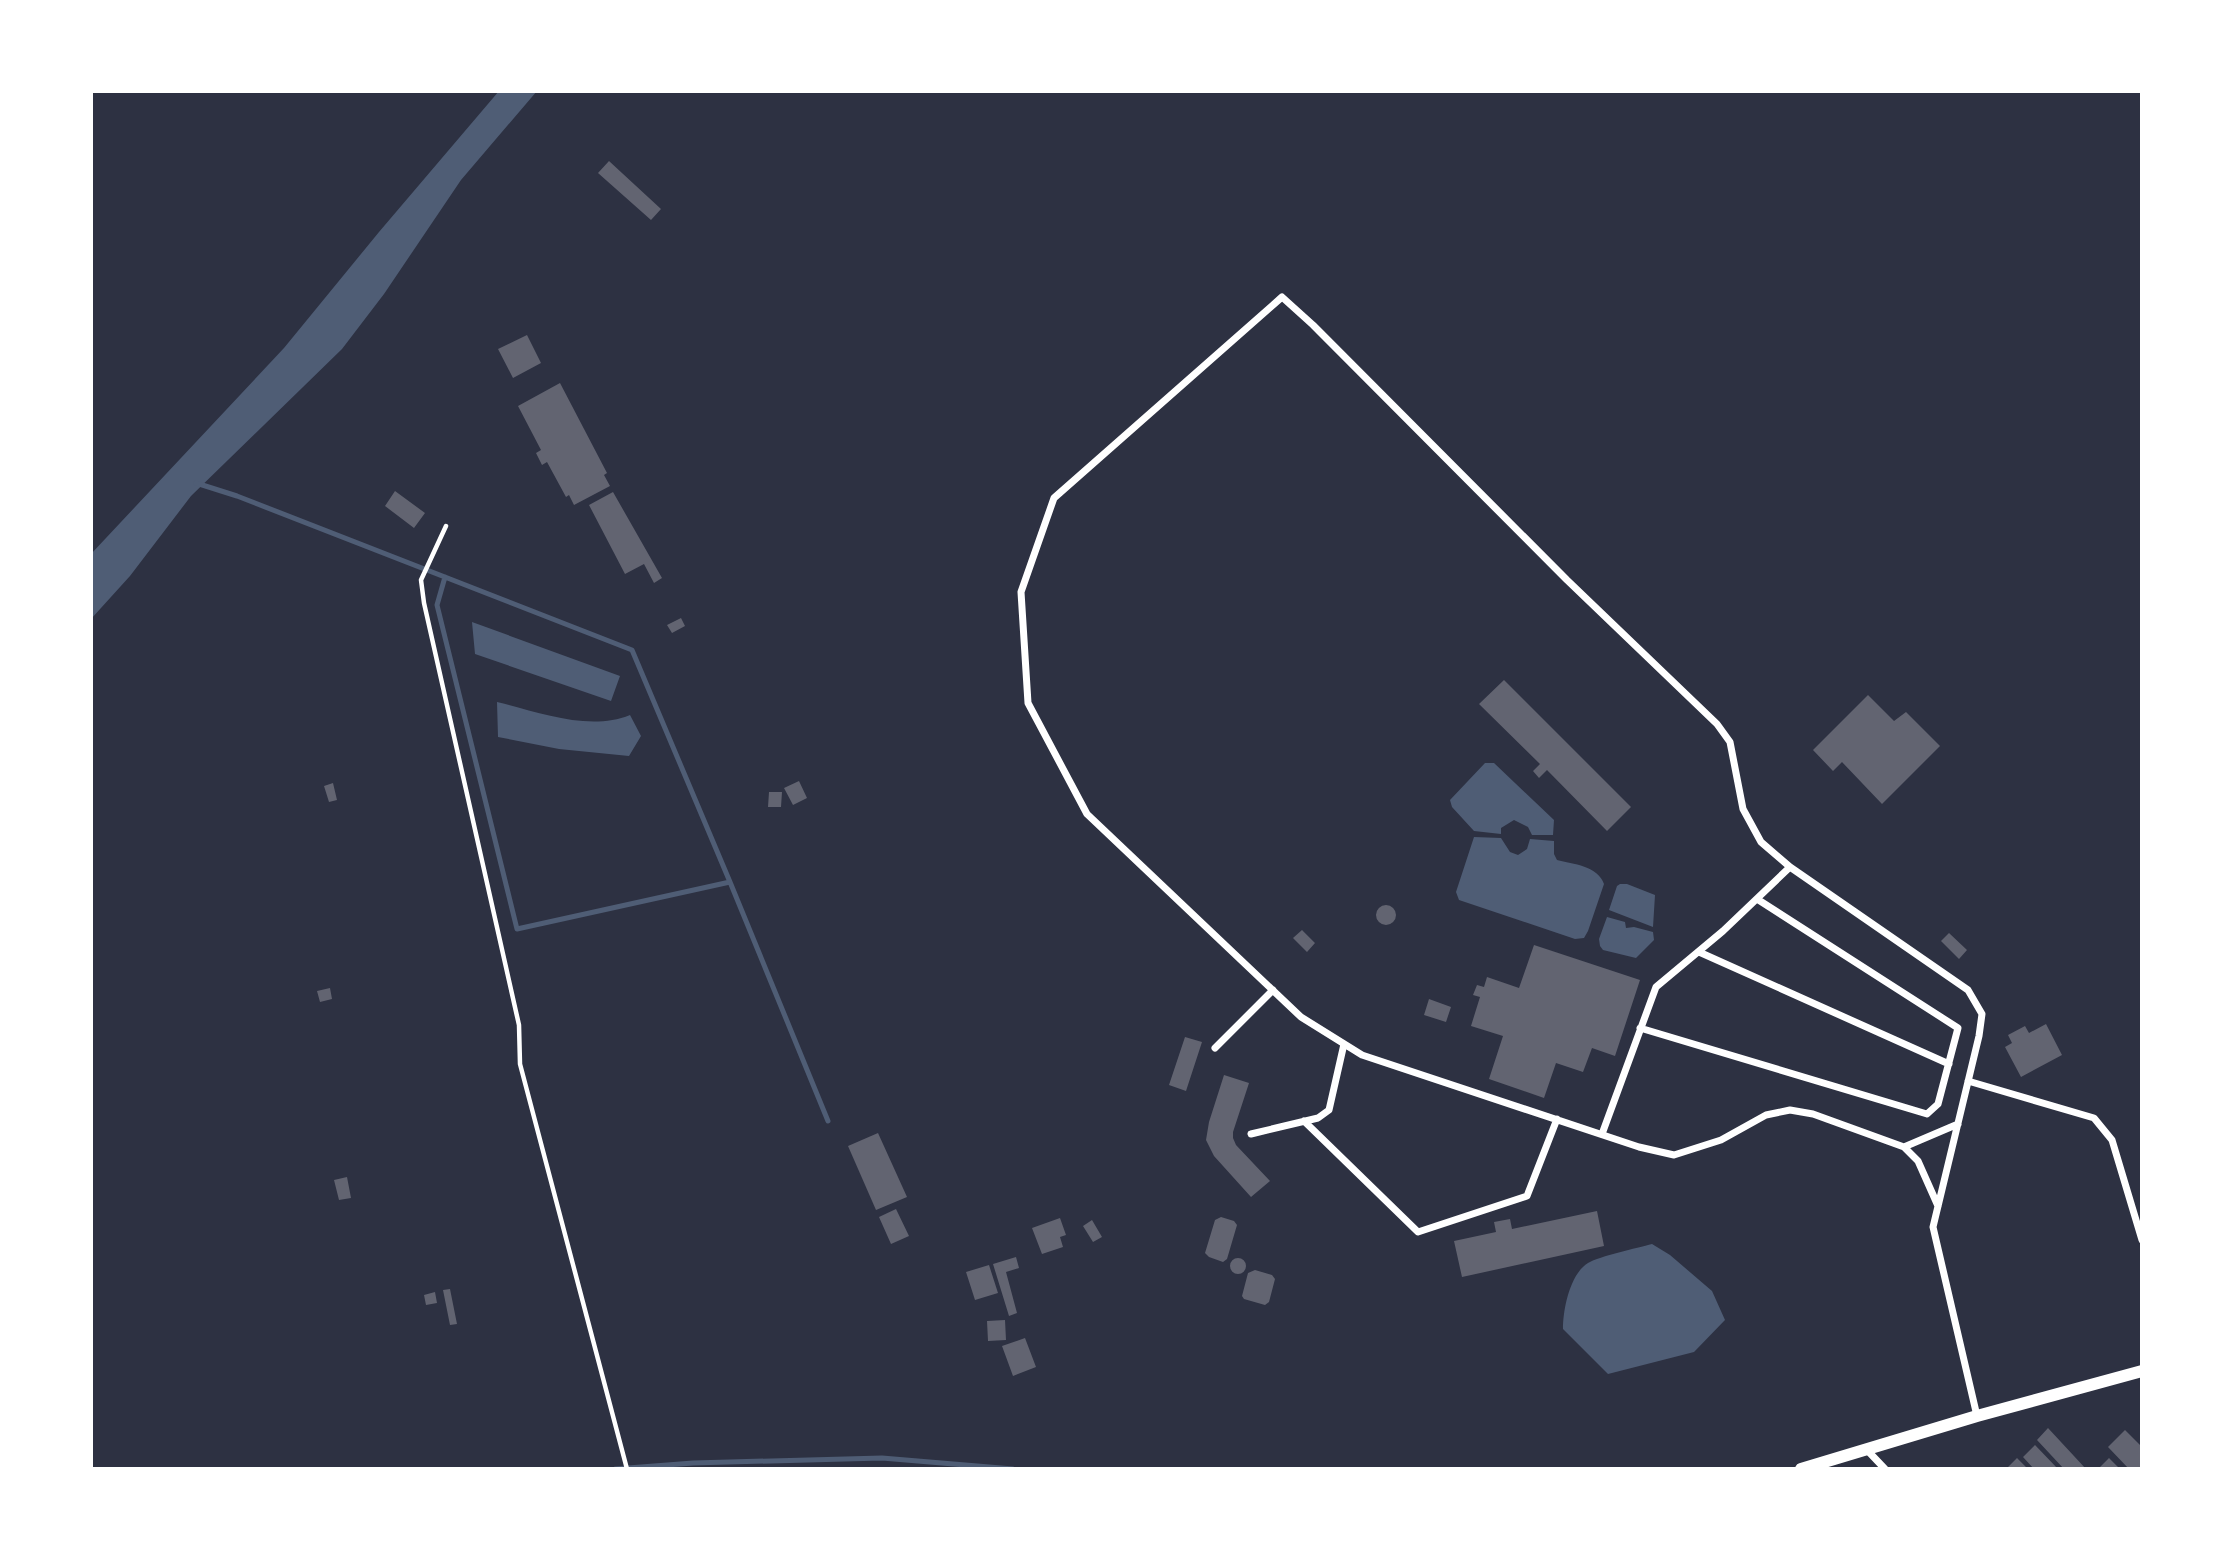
<svg xmlns="http://www.w3.org/2000/svg" width="2233" height="1560" viewBox="0 0 2233 1560" font-family="'Fira Sans Condensed',sans-serif">
<rect width="100%" height="100%" fill="#2d3142"/>
<path fill="#4f5d75" d="M499,91H537L461,180L384,294L342,349L191,496L130,576L91,619V554L284,348L379,232Z
M472,622L620,676L611,701L475,654Z
M497,702C538,712 589,732 630,715L641,736L629,756L559,749L498,737Z
M1485,763H1494L1554,820L1553,835H1532L1528,827L1514,820L1501,828V834L1474,831L1452,807L1450,800Z
M1474,837L1501,838L1510,852L1518,855L1527,849L1530,839L1554,841V854L1557,860C1573,864 1598,866 1604,884L1588,931L1584,938L1575,939L1459,900L1456,892Z
M1620,884H1627L1655,895L1653,927L1609,910L1617,886Z
M1607,917L1625,922L1626,928L1634,927L1653,932L1654,940L1636,958L1603,950L1600,946L1599,939Z
M1652,1244L1670,1255L1712,1291L1725,1320L1694,1352L1608,1374L1563,1329C1563,1309 1570,1274 1588,1263C1600,1256 1637,1248 1652,1244Z"/>
<g fill="none" stroke-linecap="round" stroke-linejoin="round">
<path stroke="#4f5d75" stroke-width="5" d="M196,483L237,496L632,650L730,882L828,1121
M445,577L437,605L517,929L730,882
M615,1469L693,1463L882,1458L1013,1469"/>
</g>
<path fill="#626471" d="M609,161L661,209L651,220L598,173Z
M527,335L541,363L513,378L498,349Z
M560,383L607,473L604,475L610,486L574,505L569,495L566,497L547,462L542,465L536,453L541,450L518,406Z
M395,491L425,513L414,528L385,506Z
M613,492L662,578L654,583L644,564L625,574L589,505Z
M681,618L685,626L672,633L667,625Z
M1504,680L1631,807L1607,831L1547,770L1539,778L1533,771L1540,764L1479,704Z
M1868,695L1894,721L1906,712L1940,746L1882,804L1842,762L1833,771L1813,750Z
M799,781L807,798L793,805L784,788Z
M333,783L337,800L329,802L324,786Z
M769,792H782L781,807H768Z
M1376 915a10 10 0 1 1 20 0a10 10 0 1 1-20 0Z
M1302,930L1315,943L1307,952L1293,938Z
M1949,933L1967,950L1959,959L1941,941Z
M1534,945L1640,980L1615,1056L1592,1048L1583,1072L1556,1063L1544,1098L1489,1079L1503,1036L1471,1026L1480,997L1473,995L1477,985L1484,987L1487,977L1519,988Z
M330,988L332,999L320,1002L317,991Z
M1429,999L1451,1007L1446,1022L1424,1015Z
M2046,1024L2062,1055L2021,1077L2005,1047L2012,1043L2008,1035L2025,1026L2029,1033Z
M1185,1037L1202,1042L1186,1091L1169,1085Z
M1224,1075L1249,1083L1233,1132V1138L1236,1145L1270,1181L1251,1197L1214,1156L1206,1140L1209,1122Z
M878,1133L907,1197L876,1210L848,1146Z
M347,1177L351,1198L339,1200L334,1180Z
M896,1209L909,1236L891,1244L879,1217Z
M1597,1211L1604,1246L1462,1277L1454,1241L1496,1232L1494,1222L1510,1219L1512,1229Z
M1221,1217L1234,1221L1237,1225L1227,1259L1223,1262L1209,1257L1205,1253L1215,1220Z
M1060,1218L1066,1235L1060,1237L1063,1247L1042,1254L1032,1228Z
M1092,1220L1102,1237L1093,1242L1083,1226Z
M1016,1257L1019,1268L1006,1272L1017,1313L1009,1316L993,1264Z
M1230 1266a8 8 0 1 1 16 0a8 8 0 1 1-16 0Z
M989,1265L998,1293L975,1300L966,1272Z
M1255,1270L1272,1275L1275,1279L1269,1302L1265,1305L1244,1299L1242,1296L1248,1273Z
M450,1289L457,1324L450,1325L443,1290Z
M435,1292L437,1303L426,1305L424,1295Z
M1005,1320L1006,1340L988,1341L987,1321Z
M1025,1338L1036,1367L1013,1376L1002,1346Z
M2048,1428L2086,1469H2064L2037,1440Z
M2125,1430L2142,1447V1467L2140,1469H2129L2108,1447Z
M2035,1445L2058,1469H2034L2023,1457Z
M2017,1458L2028,1469H2006Z
M2109,1458L2120,1469H2098Z"/>
<g fill="none" stroke-linecap="round" stroke-linejoin="round">
<path stroke="#fff" stroke-width="4.5" d="M446,526L421,580L424,603L519,1025L520,1064L627,1469"/>
<path stroke="#fff" stroke-width="7" d="M1699,952L1949,1064
M1640,1028L1927,1114L1938,1104L1958,1028L1757,899
M1215,1048L1273,990
M1968,1081L2094,1118L2112,1140L2142,1240
M1304,1121L1418,1232L1527,1196L1557,1119
M1251,1134L1318,1118L1329,1110L1344,1044
M1602,1134L1656,987L1723,931L1790,867
M1904,1147L1958,1124
M1938,1206L1918,1161L1904,1147L1813,1114L1790,1110L1766,1115L1721,1140L1674,1155L1639,1147L1362,1055L1301,1017L1087,814L1028,703L1021,592L1054,498L1282,297L1313,325L1567,580L1717,724L1730,742L1743,809L1761,842L1790,867L1968,990L1982,1014L1979,1036L1933,1227L1977,1416
M1867,1450L1885,1469"/>
<path stroke="#fff" stroke-width="12" d="M1801,1469L1977,1416L2142,1371"/>
</g>
<rect width="2233" height="1560" fill="none" stroke="#ffffff" stroke-width="186"/>
</svg>
